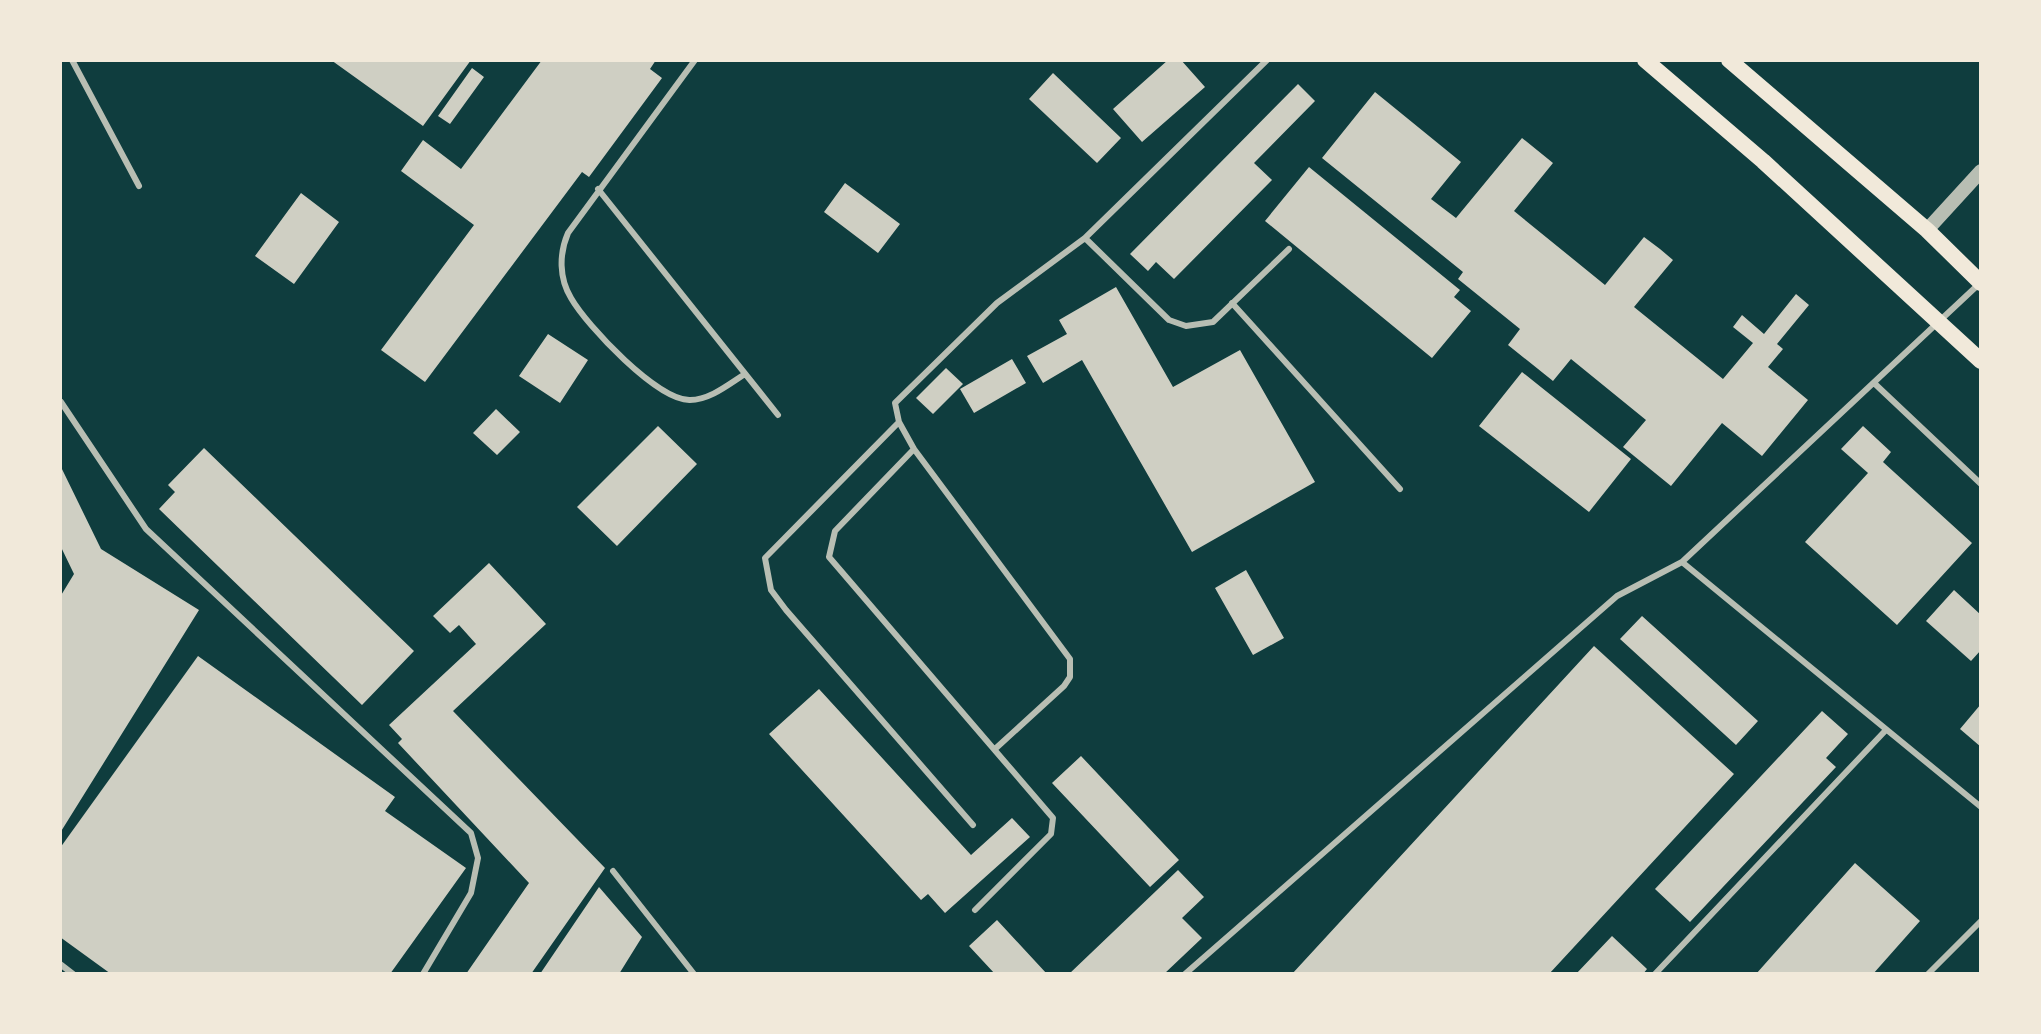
<svg xmlns="http://www.w3.org/2000/svg" width="2041" height="1034" viewBox="0 0 2041 1034" font-family="'Open Sans',sans-serif">
<rect width="100%" height="100%" fill="#0f3d3e"/>
<path fill="#cfcfc3" d="M331,60H471L423,126Z
M542,60H656L650,69L662,78L589,177L582,172L425,382L381,350L474,225L401,171L423,140L461,169Z
M1168,60H1181L1205,87L1142,142L1113,109Z
M472,68L484,77L450,124L438,116Z
M1053,73L1121,138L1097,163L1029,99Z
M1298,84L1315,101L1254,163L1272,180L1174,279L1156,262L1148,271L1130,254Z
M1375,92L1461,162L1431,199L1456,218L1522,138L1553,163L1514,211L1605,285L1644,237L1660,249L1673,260L1634,307L1723,379L1753,343L1733,327L1742,315L1764,334L1796,294L1809,305L1777,344L1783,349L1768,367L1808,400L1762,456L1722,423L1671,486L1623,447L1646,420L1571,359L1553,381L1508,345L1520,329L1458,279L1463,272L1322,158Z
M1309,167L1460,290L1454,297L1471,311L1432,358L1265,221Z
M845,183L900,224L878,253L824,212Z
M301,193L339,222L294,284L255,256Z
M1116,287L1173,387L1240,350L1315,482L1192,552L1082,360L1043,383L1027,356L1067,334L1059,320Z
M548,334L588,360L560,403L519,376Z
M1012,359L1026,383L974,413L960,389Z
M946,368L963,384L933,414L916,398Z
M1522,372L1631,459L1589,512L1479,426Z
M496,409L520,432L497,455L473,433Z
M658,426L697,464L617,546L577,507Z
M1863,426L1891,452L1883,462L1972,543L1897,625L1805,542L1868,473L1841,449Z
M204,448L414,651L362,705L159,509L175,492L168,485Z
M60,465L101,549L199,610L60,833V597L74,574L60,545Z
M489,563L546,624L453,711L605,868L531,974H466L529,883L398,743L402,739L389,725L476,644L459,625L450,633L433,616Z
M1246,570L1284,638L1253,655L1215,588Z
M1954,590L1981,615V650L1971,661L1926,621Z
M1642,616L1758,721L1736,745L1620,639Z
M1594,646L1734,774L1549,974H1292Z
M198,656L395,797L385,811L466,868L390,974H111L60,937V848Z
M819,689L971,855L1012,818L1030,837L945,913L928,894L921,900L769,734Z
M1981,704V747L1960,729Z
M1822,711L1848,734L1826,758L1836,767L1690,922L1655,889Z
M1081,756L1179,860L1150,887L1052,783Z
M1855,863L1920,921L1873,974H1756Z
M1178,870L1204,897L1182,918L1202,938L1164,974H1069Z
M599,887L642,937L619,974H540Z
M997,920L1047,974H995L969,946Z
M1612,936L1647,969L1643,974H1576Z"/>
<g fill="none" stroke-linecap="round" stroke-linejoin="round">
<path stroke="#b8beb3" stroke-width="6" d="M72,60L139,186
M695,60L568,233C559,254 559,278 571,298C587,326 658,401 690,400C710,400 729,384 745,374
M598,189L778,415
M1085,238L1169,320L1186,326L1213,322L1289,249
M1979,284L1682,562L1981,807
M1232,303L1400,489
M1874,383L1981,484
M61,402L146,529L471,833L478,858L471,893L423,974
M899,422L914,449L835,531L829,557L1053,818L1051,834L975,910
M914,449L1070,659V677L1064,686L995,749
M973,825L786,610L771,590L765,558L899,422L895,403L997,303L1085,238L1267,60
M613,871L694,974
M60,964L73,974
M1185,974L1617,596L1682,562
M1655,974L1885,731
M1928,974L1981,921"/>
<path stroke="#b8beb3" stroke-width="14" d="M1927,230L1981,171"/>
<path stroke="#f1e9da" stroke-width="16" d="M1645,60L1763,161L1981,361
M1729,60L1927,230L1981,283"/>
</g>
<rect width="2041" height="1034" fill="none" stroke="#f1e9da" stroke-width="124"/>
</svg>
